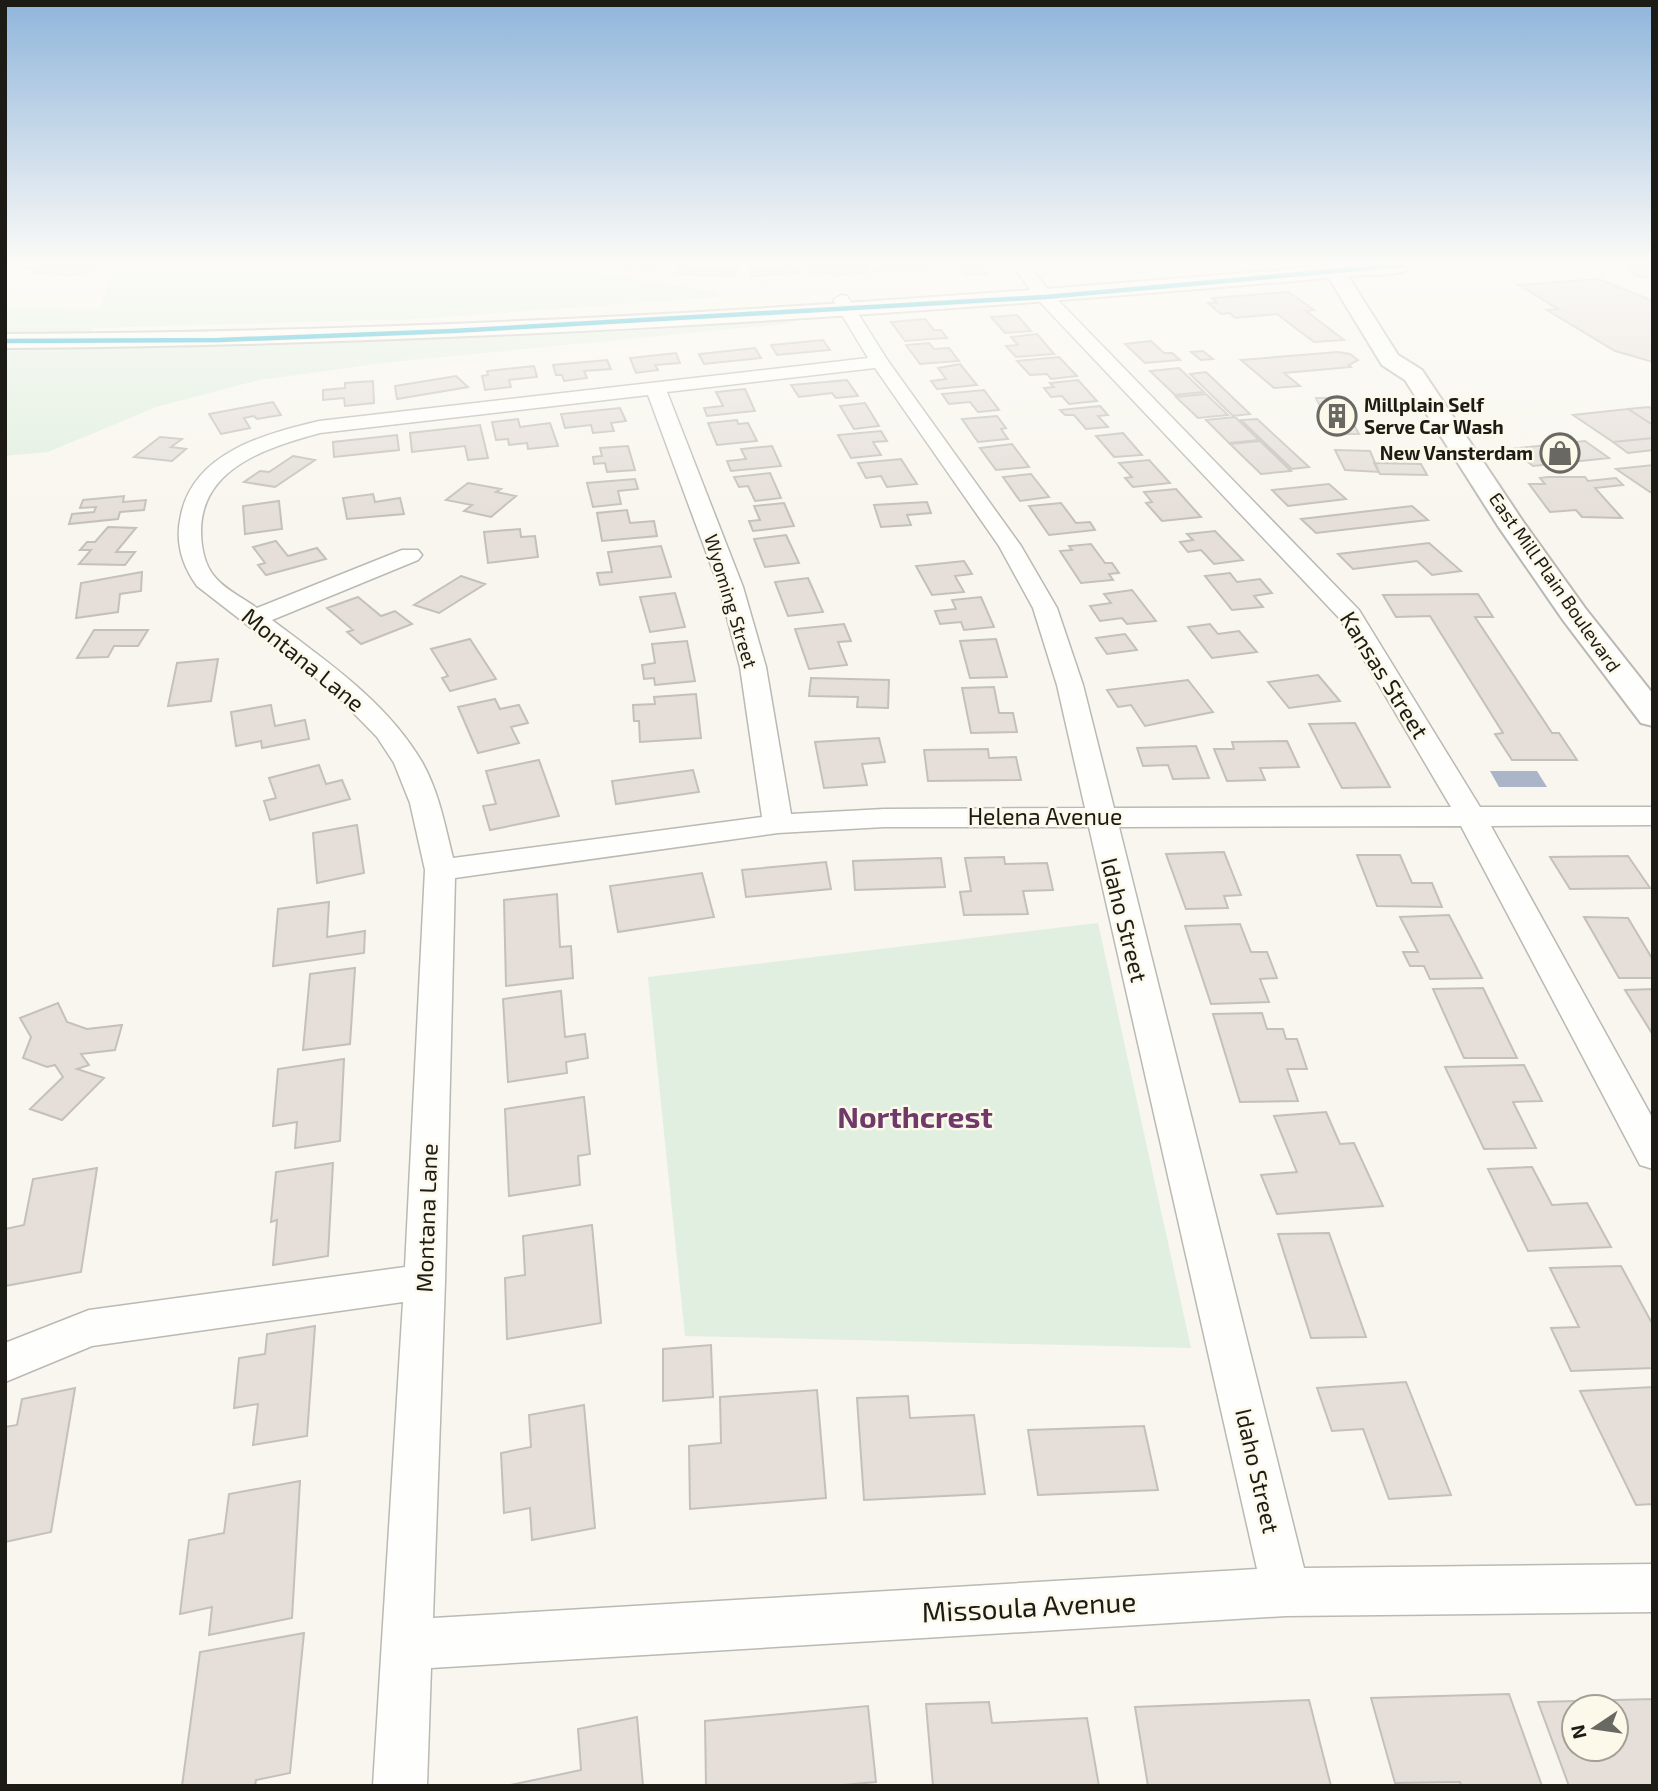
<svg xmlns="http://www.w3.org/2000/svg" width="1658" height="1791" viewBox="0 0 1658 1791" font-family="'Exo 2',sans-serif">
<rect width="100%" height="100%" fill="#f8f6ee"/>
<path fill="#e0efe0" d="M115,265H542L717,292L719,297L416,319L93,328L87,345L789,316L791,323L391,362L259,380L156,407L48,452L5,456V308L100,309Z
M1098,923L1191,1348L685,1336L648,977Z"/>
<path fill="#aab6c8" d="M1490,771H1537L1547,787H1499Z"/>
<path fill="#e5ded9" stroke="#c4c1bc" stroke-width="2" fill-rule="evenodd" d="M31,265H97L84,274L67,275L33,272L38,268H27Z
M616,265H659L661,266L645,270L636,266L625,269Z
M808,265H865L868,272L835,276L834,273L811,274Z
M871,265H923L926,269L874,271Z
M957,265H981L988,274L965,275Z
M1627,265H1653V278L1637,277Z
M680,266L738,268L734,276L675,274Z
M794,266L798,273L752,276L749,269Z
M1599,279L1653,301V362L1615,351L1547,310L1558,309L1519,285Z
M1289,292L1314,310L1306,311L1344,340L1314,342L1277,314L1235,318L1230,313L1221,314L1208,303H1217L1212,298Z
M1017,315L1031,331L1005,333L991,317Z
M925,319L934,330H941L947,338L905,341L891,322Z
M1037,334L1054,354L1016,357L1006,346L1018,345L1011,337Z
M823,340L830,350L777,355L771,345Z
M1151,341L1164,353H1172L1180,360L1145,363L1125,344Z
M929,343L934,349L949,348L959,361L920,364L906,345Z
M755,348L761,358L704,364L699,354Z
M1203,351L1213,359L1201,360L1191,352Z
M1338,352L1350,354L1358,360L1349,365L1351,367L1284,373L1300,386L1274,388L1241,360Z
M676,353L680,363L655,365L658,370L636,373L630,358Z
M1059,357L1077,376L1051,379L1047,374L1030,375L1017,361Z
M607,360L611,369L584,371L587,378L564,381L562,375H556L553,365Z
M960,364L977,385L937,389L931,381L946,379L938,368Z
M534,366L537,377L509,380L511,387L485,390L482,376L488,375L487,371Z
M1179,368L1204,392L1175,395L1150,371Z
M1206,372L1250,414L1233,416L1190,374Z
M456,376L468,387L397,399L395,386Z
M847,380L858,396L836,398L832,393L799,397L791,385Z
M1078,380L1097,401L1069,404L1062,396L1051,397L1044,388L1054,387L1050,383Z
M373,381L374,403L345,406L344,398L323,400V390L345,388V383Z
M745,389L755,411L707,416L704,408L723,406L716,392Z
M984,390L999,410L978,412L970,402L949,404L942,394Z
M1206,394L1228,415L1198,418L1176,397Z
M1316,398H1339L1359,434H1334Z
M273,402L281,415L257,419L254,416L244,418L250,428L221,434L209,414Z
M865,403L879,426L854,429L840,406Z
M1100,406L1108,415L1098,416L1108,427L1086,429L1074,415H1065L1060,410Z
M1649,407L1653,410V425L1628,409Z
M620,408L626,421L611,423L614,431L593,433L591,425L565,428L561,414Z
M1628,409L1653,425V438L1613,442L1573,415Z
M997,416L1006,428L1001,429L1008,439L978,442L962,419Z
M1235,417L1259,440L1229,443L1206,420Z
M518,419L520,427L550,423L558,446L528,449L527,443L509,445L508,439L496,440L492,422Z
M1257,419L1309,467L1292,469L1241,420Z
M737,420L738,424L748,423L757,441L717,445L708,423Z
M480,425L488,458L468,460L465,446L412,452L410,433Z
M881,431L887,441L873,442L881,455L851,458L838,435Z
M1123,433L1142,455L1114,457L1096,436Z
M397,435L399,450L334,457L333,442Z
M160,437L182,439L171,447L186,449L172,461L134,457Z
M1653,438V450L1628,453L1613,442Z
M1260,441L1291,471L1261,474L1230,444Z
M1585,441L1609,458L1533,466L1511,449Z
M1012,444L1029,467L996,470L980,448Z
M628,446L635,470L607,472L605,463L594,464L593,457L602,456L600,448Z
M772,446L781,466L731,471L727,461L746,459L741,449Z
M1335,450L1370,451L1379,472L1345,470Z
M293,456L315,460L275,487L244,482L260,471L269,472Z
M901,459L917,484L887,487L881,476L866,478L858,463Z
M1149,460L1170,483L1133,487L1125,478L1132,477L1119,463Z
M1374,463L1421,464L1427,475L1380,474Z
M1653,465V492H1650L1616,469Z
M770,473L781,498L755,501L748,486L739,487L734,477Z
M1031,474L1049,497L1020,501L1003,477Z
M1548,477H1585L1588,481L1616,478L1623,485L1595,488L1622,518L1582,517L1576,510L1550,512L1529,484H1545L1540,478Z
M635,479L638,489L618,491L621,504L593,507L587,483Z
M468,483L501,489L496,492L516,496L491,517L464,511L472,505L446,500Z
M1329,484L1346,499L1288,506L1272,490Z
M1176,489L1201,517L1162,521L1146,503L1152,502L1144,492Z
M373,494L375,502L400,498L404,514L347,519L343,498Z
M124,496L123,502L146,500L144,510L120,512L118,519L69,524L72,514L94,512L96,507L80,508L83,500Z
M279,501L282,529L245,534L243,506Z
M927,502L931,513L907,515L911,525L881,527L874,505Z
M784,503L794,526L753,531L749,521L760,520L754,506Z
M1061,503L1076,523L1090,522L1095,530L1049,535L1029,506Z
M1412,506L1428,520L1316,533L1301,519Z
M627,510L630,523L654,521L657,536L602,541L597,513Z
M108,527L136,528L116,552H135L125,565L79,564L91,550H80L87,542H95Z
M520,529L521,537L535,536L538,557L488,563L484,532Z
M1215,531L1243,560L1214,564L1201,550L1188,552L1180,542L1193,540L1187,534Z
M786,535L799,563L765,567L754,539Z
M276,541L288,556L317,548L326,559L266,575L258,565L265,563L253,547Z
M1429,543L1461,571L1432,575L1417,561L1353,569L1338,554Z
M1091,544L1105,563H1112L1119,573L1109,574L1113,580L1081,583L1060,551L1072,550L1069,546Z
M661,546L671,577L600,585L597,573L612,572L608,552Z
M964,561L972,574L955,576L964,592L932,595L916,566Z
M142,572L141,591L120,594L118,612L76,618L81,583Z
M1230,573L1237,582L1260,579L1272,593L1254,596L1263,607L1232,610L1205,576Z
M461,576L485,584L439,613L414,605Z
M808,578L823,612L788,616L775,582Z
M1132,590L1156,621L1127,624L1122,618L1100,621L1090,606L1111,603L1104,594Z
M675,593L685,627L650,632L640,597Z
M1478,594L1493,617H1475L1552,733H1559L1577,760H1512L1495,734L1503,733L1430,616L1396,617L1383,595Z
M358,597L381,616L395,611L412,624L361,644L347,632L353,630L327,608Z
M981,597L994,627L964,630L961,622L940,624L935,611L956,609L952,600Z
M844,624L851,641L838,642L847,665L809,669L795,629Z
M1210,624L1218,634L1239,631L1257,652L1212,658L1188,627Z
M94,630H148L138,646H114L108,657L77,658Z
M1125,634L1137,650L1107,654L1096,638Z
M470,639L496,679L450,691L442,678L448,676L431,649Z
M996,639L1007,677L970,678L960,641Z
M687,641L695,681L655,685L654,678L644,679L642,665L655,663L652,644Z
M218,659L211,701L168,706L177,663Z
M1318,675L1340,701L1289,708L1268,682Z
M811,678L889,680L888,708L857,707L858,697L809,696Z
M1188,680L1213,712L1145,726L1131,705L1118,707L1107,690Z
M994,687L999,713H1013L1017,732L971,733L962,688Z
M696,694L701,738L640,742L639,721H634L633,705L655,704L654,697Z
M495,699L500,709L519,705L528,723L511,727L519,743L478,753L458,707Z
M271,705L275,726L305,720L309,739L262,748L261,741L236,746L231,712Z
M1355,723L1390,787L1342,788L1309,724Z
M879,738L885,762L862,764L867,785L824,788L815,742Z
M1287,741L1299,767L1260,768L1265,780L1227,781L1214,749H1234L1232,742Z
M1196,746L1209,778L1173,779L1168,765L1143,766L1137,748Z
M988,749L989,758L1016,757L1021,780L928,781L924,750Z
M539,760L559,816L490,830L483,806L496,804L486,771Z
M319,765L326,784L342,780L350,799L270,820L264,801L276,798L269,778Z
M693,770L699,792L616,804L612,781Z
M357,825L364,873L317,883L313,833Z
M1224,852L1241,895L1224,896L1228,908L1186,909L1166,854Z
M1357,855H1400L1412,883H1432L1442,907L1377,906Z
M1628,856L1650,888L1570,889L1550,857Z
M1004,857L1005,864L1047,863L1053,890L1023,891L1028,914L964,915L960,892L971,891L965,858Z
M941,858L945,887L855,890L853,861Z
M826,862L831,889L746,897L742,870Z
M702,873L714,917L618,932L610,886Z
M557,894L560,947L571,946L573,978L506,986L504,900Z
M329,902L327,937L365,931L364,953L273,966L278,909Z
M1449,915L1482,978L1430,979L1424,966H1410L1403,952H1418L1400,917Z
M1584,917L1628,918L1653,960V978H1619Z
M1240,924L1251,952H1267L1277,978L1260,979L1269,1002L1211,1004L1185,926Z
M355,968L350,1044L303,1050L310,974Z
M1483,988L1517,1058H1464L1433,989Z
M1653,989V1035L1625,990Z
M561,991L565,1037L585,1034L588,1058L566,1062L567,1073L508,1082L503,999Z
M58,1003L67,1022L87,1029L122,1025L115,1050L81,1054L89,1065L77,1069L104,1078L62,1120L30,1109L63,1077L55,1065L47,1067L23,1058L31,1037L20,1018Z
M1262,1013L1267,1029H1283L1286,1039H1297L1307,1069H1287L1298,1101L1240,1102L1213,1014Z
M344,1059L340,1141L295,1148L297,1122L273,1126L278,1069Z
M1524,1065L1542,1101L1513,1102L1536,1148L1484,1149L1445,1067Z
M584,1097L590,1154L578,1156L580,1185L509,1196L505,1109Z
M1326,1112L1340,1144L1354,1143L1383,1206L1277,1214L1261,1175L1297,1172L1274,1116Z
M333,1163L328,1256L273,1265L277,1220L271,1222L276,1172Z
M1532,1167L1552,1205L1587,1203L1611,1247L1528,1251L1488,1169Z
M97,1168L81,1272L5,1286V1229L24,1225L33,1179Z
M592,1225L601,1323L507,1339L505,1278L525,1275L523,1236Z
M1329,1233L1366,1337L1311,1338L1278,1234Z
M1621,1266L1653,1325V1368L1571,1371L1551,1328L1579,1327L1550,1268Z
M315,1326L307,1436L253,1445L258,1404L234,1408L239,1358L265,1354L267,1334Z
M711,1345L713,1397L663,1401V1349Z
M1406,1382L1451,1495L1389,1499L1363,1429L1332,1431L1317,1388Z
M1653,1387V1504L1636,1505L1580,1391Z
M75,1388L51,1532L5,1542V1427L17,1425L22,1399Z
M817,1390L826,1498L690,1509L689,1446L721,1443L720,1397Z
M908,1396L910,1418L974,1415L985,1494L864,1500L857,1398Z
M584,1405L595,1528L532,1540L530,1508L504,1513L501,1453L531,1447L529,1415Z
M1144,1426L1158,1490L1038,1495L1028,1430Z
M300,1481L292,1618L209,1635L212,1607L180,1614L189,1540L224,1533L229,1494Z
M304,1633L290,1773L256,1780L255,1786H182L200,1652Z
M1509,1694L1542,1786H1461L1460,1782L1395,1783L1371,1698Z
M1653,1699V1786H1569L1538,1702ZM1574,1707H1616V1749H1574Z
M1309,1700L1331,1786H1148L1135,1707Z
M989,1702L992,1723L1087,1718L1099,1786H933L926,1704Z
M868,1706L876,1782L832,1786H706L705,1721Z
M637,1717L643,1786H506L581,1770L578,1729Z"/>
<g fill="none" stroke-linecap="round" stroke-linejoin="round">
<g stroke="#bab9b3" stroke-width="3">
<path id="minor" d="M1012,265H1028L1051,293L1359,610L1480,807H1653V825L1491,826L1653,1119V1169L1640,1165L1461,826L1119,827L1304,1568L1653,1564V1612L1286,1616L431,1668L427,1786H373L403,1302L92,1346L5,1382V1343L89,1310L405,1267L425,870L410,803L394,763L377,737L331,690L197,586C181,564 175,541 181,515C194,452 265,434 319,421L868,358L833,300L841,295L847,296L888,361L1021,546L1057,608L1083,685L1114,808L1451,807L1340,619L1039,301ZM875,368L999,546L1033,608L1057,685L1085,808L884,809L791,814L766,667L743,587L667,392ZM648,395L719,587L740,667L762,817L453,858C445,826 439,792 422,762C386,701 326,661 272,620L418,560L422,555L418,550H402L257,608C243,598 224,589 214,576C204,564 201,545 201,530C202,466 270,447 320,433ZM884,827H1089L1257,1569L433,1618L445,1282L455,878L778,833Z"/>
</g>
<g stroke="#bab9b3" stroke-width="4">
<path id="tertiary" d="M1355,265H1413C1404,276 1369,277 1355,273L1352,269Z"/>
</g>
<g stroke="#bab9b3" stroke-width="4">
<path id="secondary" d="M1321,265H1341L1398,355L1422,370L1524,523L1585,608L1653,694V726L1641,723L1563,620L1498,526L1405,380L1382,365Z"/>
</g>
<g stroke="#bab9b3" stroke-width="4">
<path id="primary" d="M1339,265H1369L1372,269L1369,273L1362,275C911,315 458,345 5,348V334C450,332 896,304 1339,265Z"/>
</g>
<use href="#minor" fill="#fefefc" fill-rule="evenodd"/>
<use href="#tertiary" fill="#fefefc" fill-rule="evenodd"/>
<use href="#secondary" fill="#fefefc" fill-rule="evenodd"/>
<use href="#primary" fill="#fefefc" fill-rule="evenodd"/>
<g stroke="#fcf8ea" stroke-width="7">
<path id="bus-1" d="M5,341L219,340L452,331L1045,297L1402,265"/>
</g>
<use href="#bus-1" stroke="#00a9ce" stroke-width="4.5"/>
</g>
<linearGradient id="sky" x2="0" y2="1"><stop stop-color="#8fb5db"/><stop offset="0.51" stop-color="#fcfbf7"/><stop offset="1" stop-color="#fcfbf7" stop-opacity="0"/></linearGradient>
<rect width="1658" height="516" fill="url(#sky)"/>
<defs>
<g id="building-ring" transform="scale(2.0125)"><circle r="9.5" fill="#fcf8ea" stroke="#696862" stroke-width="1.5"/><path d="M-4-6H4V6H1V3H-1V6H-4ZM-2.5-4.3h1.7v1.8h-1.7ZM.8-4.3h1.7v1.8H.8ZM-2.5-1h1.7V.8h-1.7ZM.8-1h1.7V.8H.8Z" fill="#696862"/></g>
<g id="shop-ring" transform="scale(2.0125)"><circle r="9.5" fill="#fcf8ea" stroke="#696862" stroke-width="1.5"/><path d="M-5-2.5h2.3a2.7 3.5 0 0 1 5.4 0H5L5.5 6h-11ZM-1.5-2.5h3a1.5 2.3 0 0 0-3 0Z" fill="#696862"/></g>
</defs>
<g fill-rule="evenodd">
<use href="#building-ring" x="1337" y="416"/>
<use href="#shop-ring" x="1560" y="453"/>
</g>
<g text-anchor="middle" stroke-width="5" stroke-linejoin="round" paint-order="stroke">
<g font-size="19" font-weight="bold" fill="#1c1b16" stroke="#fcf8ea" text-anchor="start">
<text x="1364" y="412">Millplain Self<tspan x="1364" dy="22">Serve Car Wash</tspan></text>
<text x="1533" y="460" text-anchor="end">New Vansterdam</text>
</g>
<g font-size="19" fill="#1c1b16" stroke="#fcf8ea">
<text transform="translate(1555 582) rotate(55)" y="7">East Mill Plain Boulevard</text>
<text transform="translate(731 601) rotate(73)" y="7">Wyoming Street</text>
</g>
<g font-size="23" fill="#1c1b16" stroke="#fcf8ea">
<text transform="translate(303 660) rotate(39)" y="8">Montana Lane</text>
<text transform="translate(1384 675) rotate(58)" y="8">Kansas Street</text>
<text x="1045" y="825">Helena Avenue</text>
<text transform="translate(1124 920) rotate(76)" y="8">Idaho Street</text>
<text transform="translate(427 1218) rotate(-88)" y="8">Montana Lane</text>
<text transform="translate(1257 1471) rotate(77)" y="8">Idaho Street</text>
</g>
<g font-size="28" fill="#1c1b16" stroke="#fcf8ea">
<text transform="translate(1029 1607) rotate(-3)" y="10">Missoula Avenue</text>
</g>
<g font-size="30" font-weight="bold" fill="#6f3a69" stroke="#fcf8ea">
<text x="915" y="1128">Northcrest</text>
</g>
</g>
<rect width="1658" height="1791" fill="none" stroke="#1c1b16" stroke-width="14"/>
<g transform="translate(1595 1728) rotate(257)"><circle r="33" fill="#fcf8ea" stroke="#a2a095" stroke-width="2"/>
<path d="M0-5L12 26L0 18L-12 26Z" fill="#696862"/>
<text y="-10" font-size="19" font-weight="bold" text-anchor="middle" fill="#1c1b16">N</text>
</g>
</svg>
